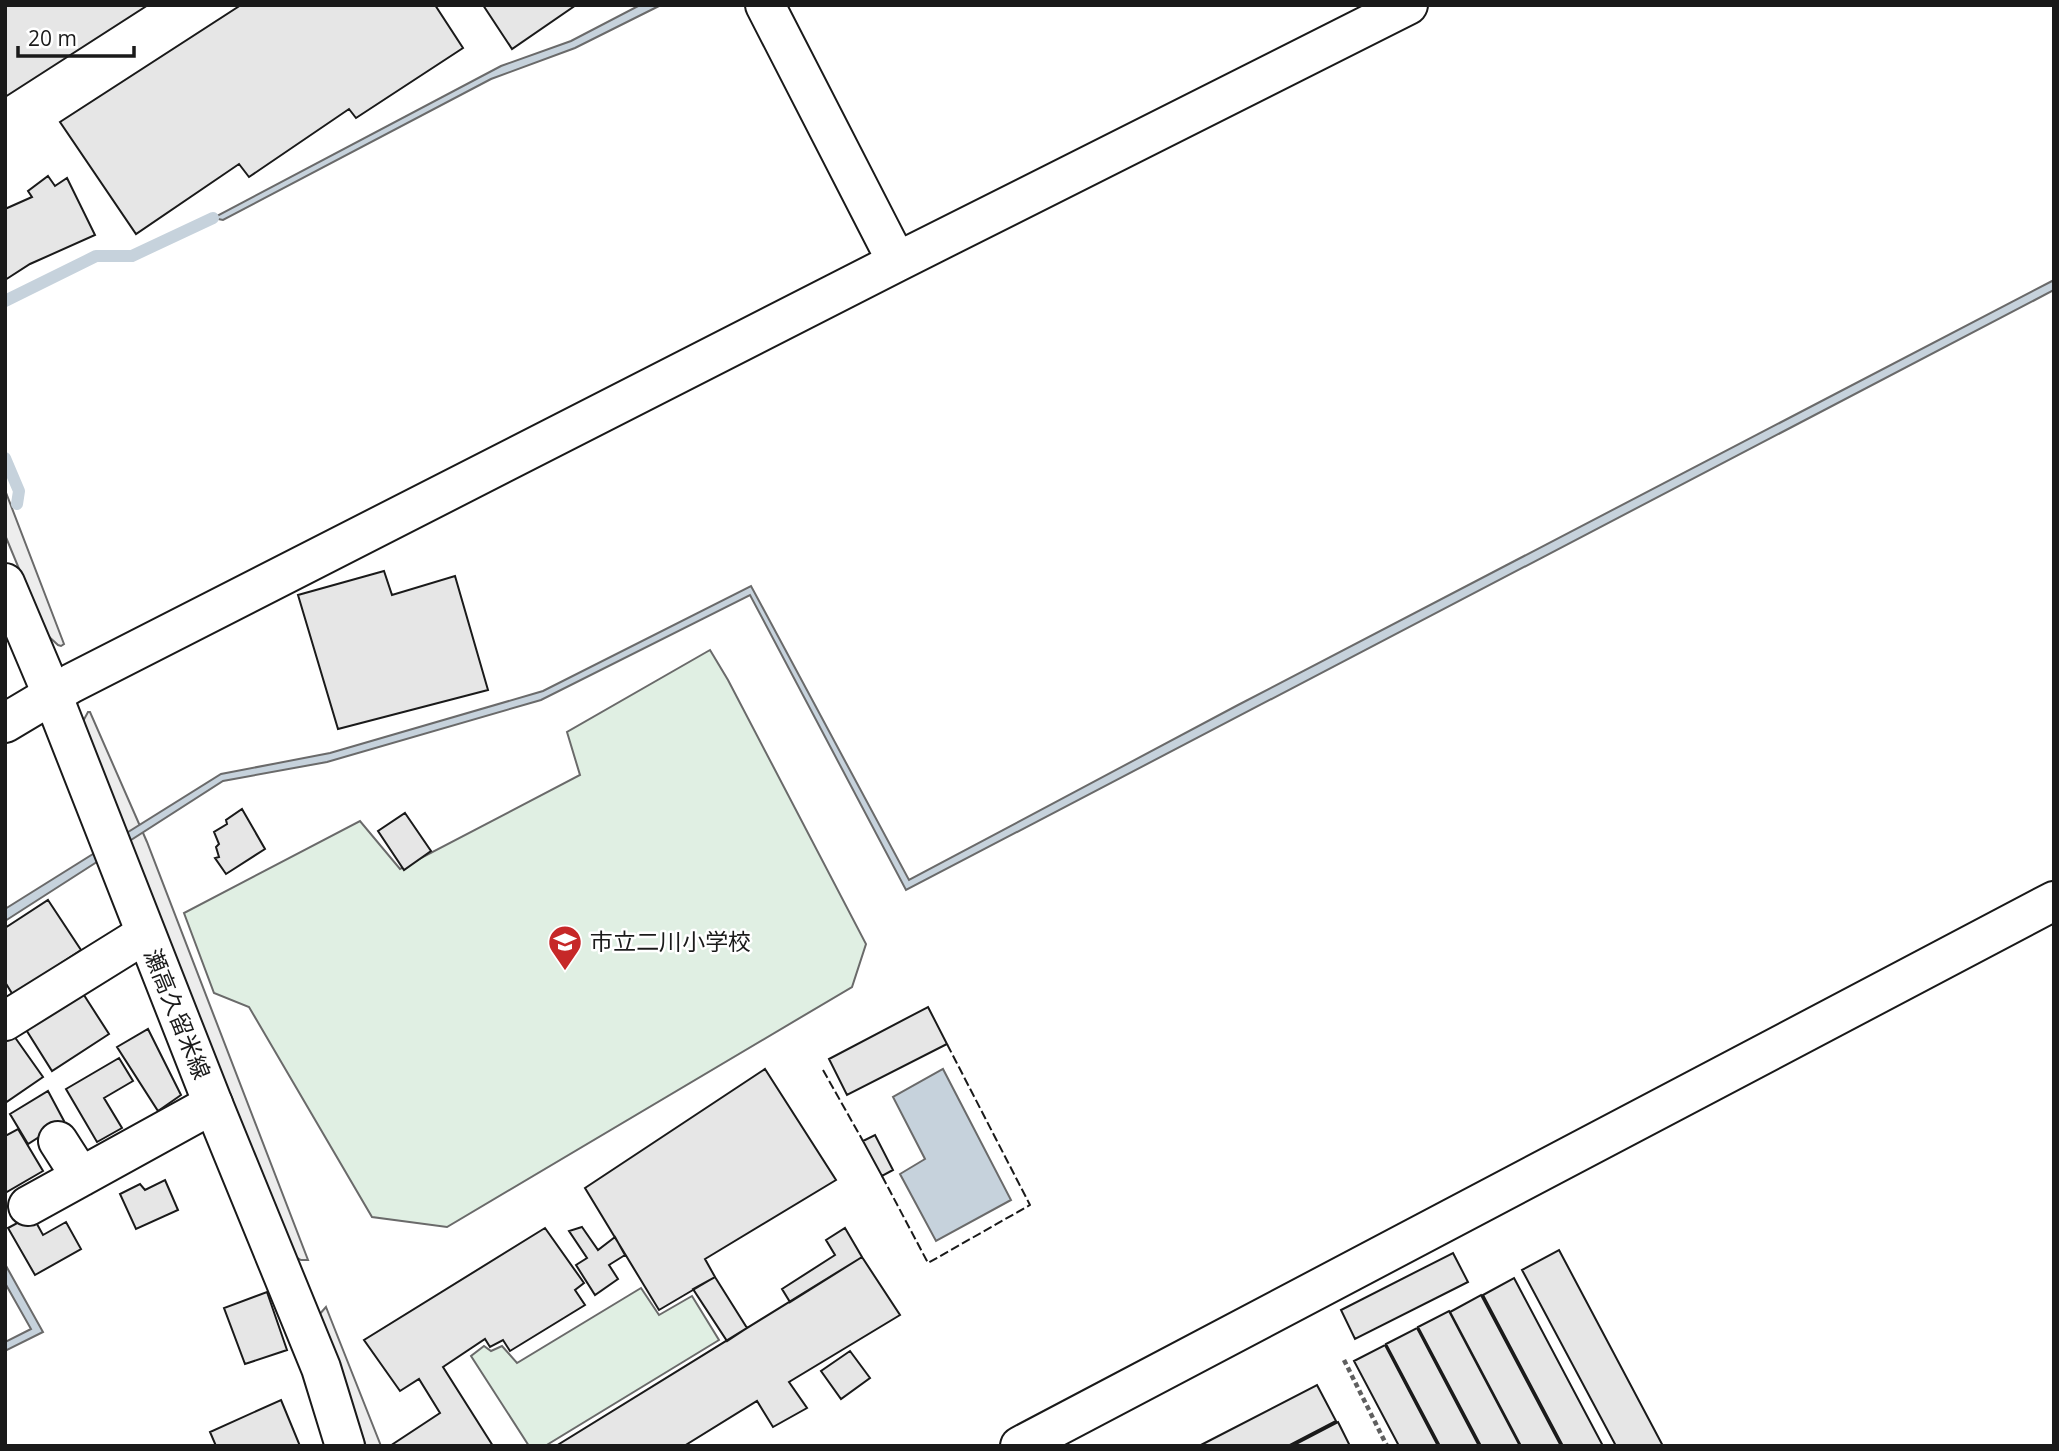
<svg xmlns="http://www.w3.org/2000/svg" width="2059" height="1451" viewBox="0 0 2059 1451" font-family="'Open Sans','Noto Sans JP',sans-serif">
<rect width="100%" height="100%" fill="#fff"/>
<path fill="#e0efe3" stroke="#6a6a6a" stroke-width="2" d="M710,650L728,680L866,944L852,987L447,1227L372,1217L249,1007L214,993L184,913L360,821L400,869L580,775L567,732Z
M641,1288L659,1315L692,1296L719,1340L545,1446H529L471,1356L484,1346L491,1351L502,1346L517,1363Z"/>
<path fill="#ededed" stroke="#6a6a6a" stroke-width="2" d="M5,490L64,644L61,646L58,645L46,634L5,535Z
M88,712H90L147,842L308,1260H301L294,1256L252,1155L160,917L81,725Z
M326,1307L381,1446H366L318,1316Z"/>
<path fill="#c6d2dc" stroke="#6a6a6a" stroke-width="2" d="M640,5H661L575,48L491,79L223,220L213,218L501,66L571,41Z
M2054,280V290L906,890L750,595L541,700L327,762L223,781L5,921V909L221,774L330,753L543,691L751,586L909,880L1238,705Z
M943,1069L1011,1200L936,1241L900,1174L925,1159L893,1097Z
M5,1264L43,1332L5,1351V1342L31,1329L5,1283Z"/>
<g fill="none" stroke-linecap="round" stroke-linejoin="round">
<path stroke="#c6d2dc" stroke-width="12" d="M5,301L96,256H132L213,218
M5,458L19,491L17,504"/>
</g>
<path fill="#e6e6e6" stroke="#1a1a1a" stroke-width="2" d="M5,5H148L5,97Z
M241,5H435L463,48L356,118L349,109L249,177L239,164L136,234L60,122Z
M483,5H576L512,49Z
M48,176L55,186L67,178L95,235L30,264L5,280V209L32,197L28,191Z
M384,571L392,595L455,576L488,690L338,729L298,595Z
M242,809L265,849L226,874L215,858L219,857L216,847L219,844L214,832L227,824L226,820Z
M405,813L431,851L404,870L378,831Z
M48,900L81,950L13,995L5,982V928Z
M82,992L109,1034L52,1071L25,1028Z
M928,1007L947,1044L847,1095L829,1059Z
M148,1029L181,1095L158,1111L117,1047Z
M14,1036L43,1077L5,1103V1037Z
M119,1058L133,1081L104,1098L122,1128L97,1142L66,1089Z
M765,1069L836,1180L705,1259L715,1277L659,1310L585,1188Z
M48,1091L64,1121L28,1144L10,1114Z
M18,1129L43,1171L5,1193V1136Z
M875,1135L893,1170L882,1176L863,1141Z
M165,1180L178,1210L136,1229L120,1194L140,1184L145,1190Z
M32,1215L43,1235L66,1222L81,1249L35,1275L8,1228Z
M582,1227L598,1250L615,1237L625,1255L609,1265L618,1279L595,1295L576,1265L587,1258L569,1231Z
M545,1228L584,1283L575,1290L585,1305L510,1351L503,1340L490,1347L485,1339L443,1367L493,1446H390L440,1413L419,1379L400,1391L364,1340Z
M845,1228L862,1257L790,1302L782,1289L835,1255L826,1240Z
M1559,1250L1663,1446H1616L1522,1270Z
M1453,1253L1468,1282L1355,1339L1341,1310Z
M862,1257L900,1315L789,1382L807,1408L773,1427L757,1401L684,1446H556Z
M715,1277L747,1328L727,1341L693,1289Z
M1514,1278L1603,1446H1563L1483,1295Z
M267,1292L287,1350L245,1364L224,1308Z
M1481,1295L1561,1446H1521L1450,1312Z
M1449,1311L1520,1446H1481L1418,1327Z
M1417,1328L1479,1446H1440L1386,1344Z
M1385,1345L1438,1446H1399L1354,1361Z
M850,1351L870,1378L841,1399L821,1371Z
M1317,1385L1336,1421L1288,1446H1199Z
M281,1400L300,1446H216L210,1432Z
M1338,1422L1350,1446H1292Z"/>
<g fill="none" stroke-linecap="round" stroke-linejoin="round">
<g stroke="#1a1a1a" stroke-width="42">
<path id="minor" d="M765,5L897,262
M5,723L72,683L897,262L1408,5
M5,1021L145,934
M58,1141L81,1177
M28,1206L213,1104
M1020,1446L2054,901"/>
</g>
<g stroke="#1a1a1a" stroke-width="42">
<path id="major" d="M5,583L52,694L213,1104L321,1368L345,1446"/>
</g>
<path stroke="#5f5f5f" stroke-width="4.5" stroke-dasharray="5 3.5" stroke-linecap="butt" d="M1344,1360L1387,1446"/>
<use href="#minor" stroke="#fff" stroke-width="38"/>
<use href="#major" stroke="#fff" stroke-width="38"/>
<path stroke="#1a1a1a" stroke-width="2" stroke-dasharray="9 3.5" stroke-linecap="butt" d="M823,1070L863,1141
M882,1176L928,1263L1030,1205L947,1044"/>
</g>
<defs>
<g id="school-pin" transform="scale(1.75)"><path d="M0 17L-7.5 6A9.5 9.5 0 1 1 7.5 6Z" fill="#c62828" stroke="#fff"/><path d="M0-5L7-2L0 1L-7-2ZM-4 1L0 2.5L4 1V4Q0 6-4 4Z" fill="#fff"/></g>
</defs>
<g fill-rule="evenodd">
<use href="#school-pin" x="565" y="942"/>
</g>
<g text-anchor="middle" stroke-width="5" stroke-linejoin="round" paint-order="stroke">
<g font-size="23" fill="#1a1a1a" stroke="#fff" text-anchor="start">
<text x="590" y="950">市立二川小学校</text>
</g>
<g font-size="23" fill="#1a1a1a" stroke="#fff">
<text transform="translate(177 1014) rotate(68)" y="8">瀬高久留米線</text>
</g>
</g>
<rect width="2059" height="1451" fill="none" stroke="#1a1a1a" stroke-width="14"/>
<path d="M18 46v10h116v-10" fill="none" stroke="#1a1a1a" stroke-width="3.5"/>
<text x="28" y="46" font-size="21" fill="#1a1a1a" stroke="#ffffff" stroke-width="5" paint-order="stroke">20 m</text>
</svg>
